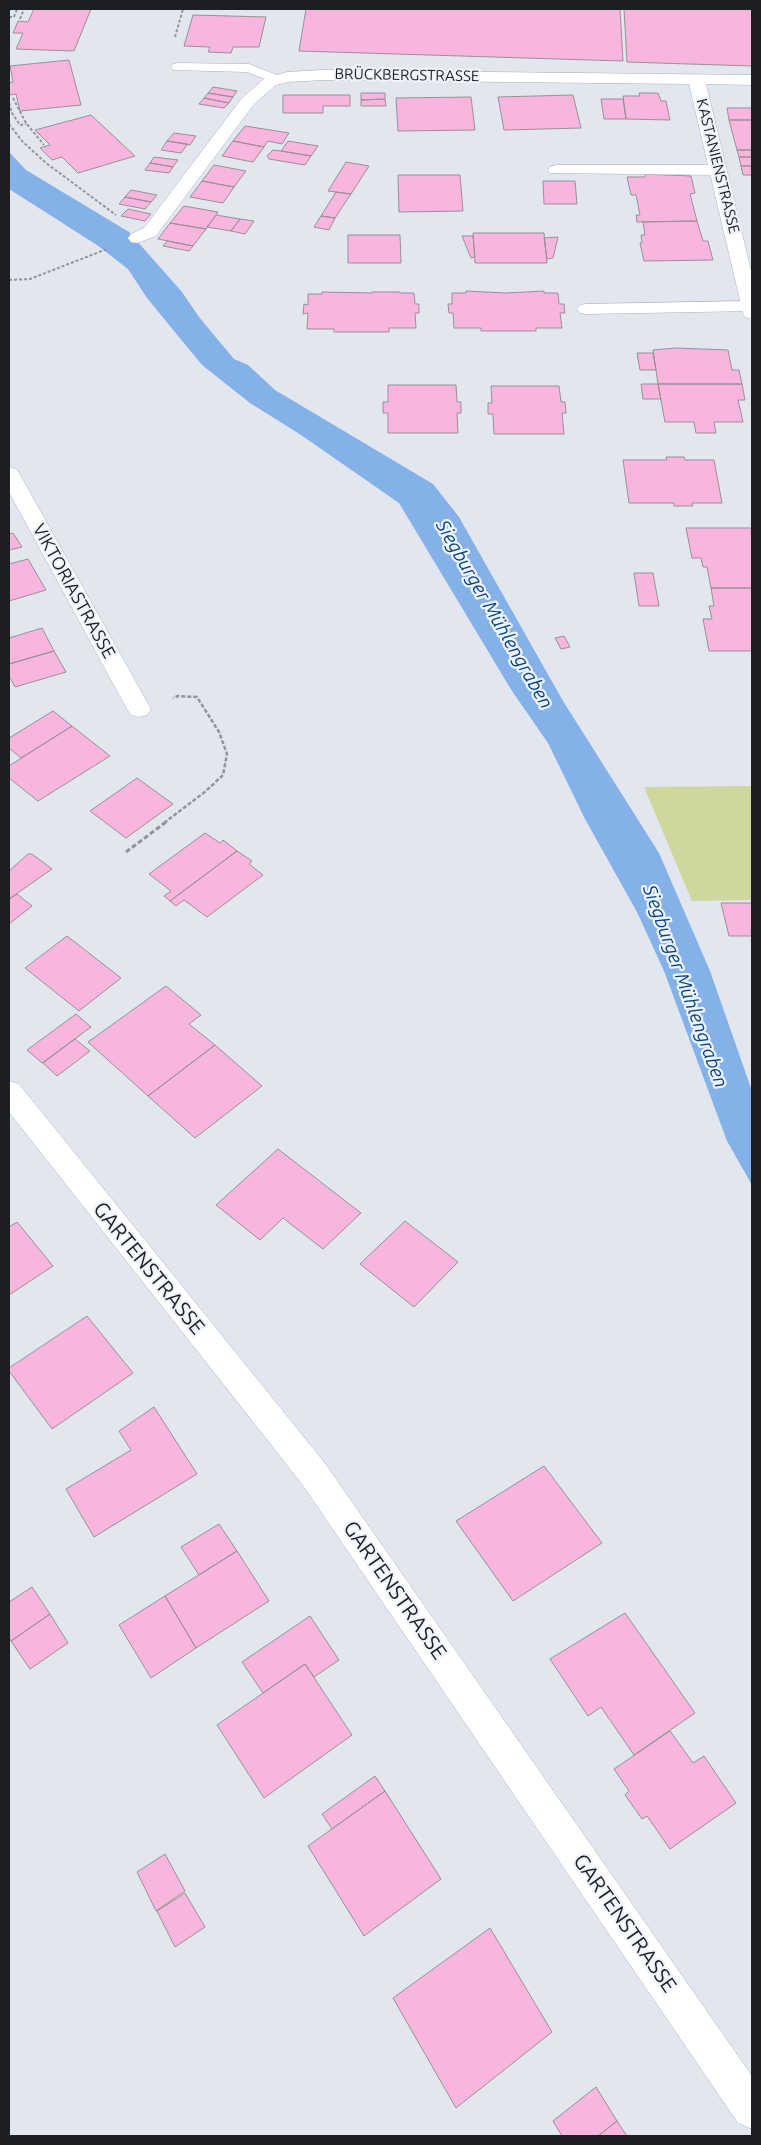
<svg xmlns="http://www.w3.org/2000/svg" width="761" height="2145" viewBox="0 0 761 2145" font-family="Ubuntu,sans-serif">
<rect width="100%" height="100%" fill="#e2e6ee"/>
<path fill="#ced79d" d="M752,786V900L692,901L644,787Z"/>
<path fill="#85b1e9" d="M9,152L26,170L129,232L182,292L199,317L234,359L248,365L275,390L433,484L459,517L563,701L659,853L710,971L752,1091V1185L727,1141L664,971L637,912L585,819L548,743L512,691L399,503L301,435L250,403L202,365L147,298L128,269L97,245L9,189Z"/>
<path fill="#f8b5de" stroke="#999195" d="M34,9H91L74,51L16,49L23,33H13L18,21L28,22Z
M306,9H620L623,61L299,51Z
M624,9H752V66L627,62Z
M193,15L266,17L259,47H233L231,53L208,52L210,47L184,46Z
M69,60L81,105L20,111L16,94L9,95V83L13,82L10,66Z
M213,87L237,91L233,97L208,93Z
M208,93L233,97L229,103L204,98Z
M361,93H385V99L361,100Z
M639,93H658L661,101H666L670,120L626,119L623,96H640Z
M283,95H350V106H323V113H283Z
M573,95L581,128L504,130L498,97Z
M471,97L475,130L398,131L396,98Z
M204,98L229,103L224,108L199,104Z
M385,99L386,106H361V100Z
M601,99H623L626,119H604Z
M727,108H752V120H729Z
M91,115L135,156L78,173L62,157L52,160L40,148L50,145L35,130Z
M729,120H752V150H737Z
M245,126L289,133L282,144L268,141L264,147L233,141Z
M174,133L196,136L190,145L167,141Z
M167,141L188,144L181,153L161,150Z
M233,141L264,147L253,162L222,156Z
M288,141L318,146L311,156L281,151Z
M273,150L281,151L311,156L305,165L269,159L267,156Z
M737,150H752V157H739Z
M154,157L178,160L173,167L150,163Z
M739,157H752V166H741Z
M346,162L369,166L351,194L328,191Z
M150,163L173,167L169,173L145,170Z
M214,165L246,171L234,187L202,181Z
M741,166H752V178L751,175H743Z
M645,174L691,176L695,193L690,194L697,221L637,222L636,215H640L636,195H631L627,177H645Z
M398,175H460L463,211L399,212Z
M202,181L234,187L223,203L190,197Z
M543,181H575L577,204H544Z
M131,190L157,195L151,202L125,197Z
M336,192L351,194L335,218L321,216Z
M125,197L151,202L145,209L119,204Z
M184,206L218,212L206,229L170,223Z
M128,209L151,214L145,221L121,216Z
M216,215L240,219L231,231L207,227Z
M321,216L335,218L329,230L314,227Z
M240,219L254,221L245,234L231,231Z
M697,221L703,241H708L713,260L644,261L640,243H642L641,235H645L643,222Z
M170,223L206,229L193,246L158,239Z
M473,233H544L547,263H475Z
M348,235H400L401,263H348Z
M462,236H473L475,257L471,258Z
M558,237L553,258L547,259L544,238Z
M167,241L193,246L189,251L163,246Z
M466,291L506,293L544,291V293H558L559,304H564L565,313H560L562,328H536V331H481V328H454L453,313H449L448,304H452V293H466Z
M322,292L372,293V292H400V293H414L415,304H419V313H415L416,328H389V332H334V329H307L308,313L303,314L304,304L308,305V294H322Z
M676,348L728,350L732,370H739L742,384H658L653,350Z
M637,353H653L656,370H640Z
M641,384H658L661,399H643Z
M658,384H742L745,400H738L743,422H714L716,433H696L694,422H665Z
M388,385H456L457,402H461V413H457L458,433H388V413H383V402H388Z
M491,386H559L561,402H565L566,413H562L564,434H494L493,414H488V403H492Z
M666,457H684L685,460H714L722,503H692L693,506H674V503H629L623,460H667Z
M686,528H752V588H711L707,567H703L701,558H692Z
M13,533L22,547L9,550V534Z
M28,559L46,590L9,601V564Z
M634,573H653L659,606H639Z
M711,588H752V651H709L703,619H712L709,606H714Z
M42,628L54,651L9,664V638Z
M564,636L570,647L561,649L555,638Z
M54,651L66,672L15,687L9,676V664Z
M53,711L72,726L21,758L9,748V738Z
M72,726L110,756L38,801L9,778V766Z
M137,778L173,804L126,838L90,811Z
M205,833L220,843L223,840L237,851L170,901L164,896L171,891L149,874Z
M237,851L252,861L249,864L263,875L207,917L184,900L176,906L170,901Z
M28,854H32L52,869L9,899V871Z
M17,894L32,906L9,924V899Z
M721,903H752V936H729Z
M67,936L121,978L79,1011L25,968Z
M166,986L201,1015L189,1024L215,1045L148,1096L88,1042Z
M76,1014L91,1027L42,1063L27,1050Z
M75,1039L90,1051L57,1076L43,1063Z
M215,1045L262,1086L195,1138L148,1096Z
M278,1149L361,1213L323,1249L283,1218L260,1240L216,1205Z
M405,1221L458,1262L414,1307L360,1264Z
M17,1222L53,1266L9,1295V1227Z
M87,1316L133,1373L52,1429L9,1371V1368Z
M154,1407L197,1474L94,1537L66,1489L131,1450L119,1431Z
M544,1466L602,1543L513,1601L456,1521Z
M219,1524L237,1551L199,1575L181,1547Z
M237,1551L269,1601L196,1648L165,1596Z
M32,1587L50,1614L11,1641L9,1637V1602Z
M165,1596L196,1648L151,1678L119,1625Z
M625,1613L695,1713L634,1755L601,1707L588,1716L550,1659Z
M50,1614L68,1643L30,1669L11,1641Z
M310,1616L339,1660L314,1677L305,1664L263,1693L242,1662Z
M305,1664L352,1735L264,1798L217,1725Z
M670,1731L693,1763L704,1756L736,1803L670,1849L647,1816L642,1819L625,1795L629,1791L614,1769Z
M375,1776L385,1791L332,1829L322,1814Z
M385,1791L441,1879L364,1936L308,1846Z
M165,1854L185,1891L156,1911L137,1872Z
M185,1893L205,1927L175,1947L157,1911Z
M490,1928L552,2032L456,2108L393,1998Z
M596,2087L617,2121L598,2136H562L553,2121Z
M617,2121L627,2136H598Z"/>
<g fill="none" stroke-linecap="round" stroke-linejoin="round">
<g stroke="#aeb2ba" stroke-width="1">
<path id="service" d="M178,63L249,64L282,77L284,80L282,83L277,84L247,72L173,70L171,67L173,64Z
M556,165H718L724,167L726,170L724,173L718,175L550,173L548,170L550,167Z
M752,301L751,311L586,314L580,313L577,309L580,305L586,304Z"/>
</g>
<g stroke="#aeb2ba" stroke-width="1">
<path id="minor" d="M323,70L752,75V85L706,84L752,275V319L745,317L743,313L689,84L323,80L288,82L276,85L254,104L156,236L137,243L131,242L128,238L131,234L144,228L242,98L264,79L287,72Z
M9,467L16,469L19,473L151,709L147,715L139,717L131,715L127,709L9,492Z
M9,1081L19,1084L324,1462L752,2076V2129L738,2123L302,1484L9,1112Z"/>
</g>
<path stroke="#92959b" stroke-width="2" stroke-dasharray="3 2" stroke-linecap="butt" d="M9,11L10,9
M9,17H14L17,9
M20,19L24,9
M175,37L183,9
M13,98L26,123L44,145
M9,103L12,113L20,125L26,124
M9,124L22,141L46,163L116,215
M9,280L30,279L107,249"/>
<path stroke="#92959b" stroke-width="2.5" stroke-dasharray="4 2" stroke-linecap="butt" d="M164,823L206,791L223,775L227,754L219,732L197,697L178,696L173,698"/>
<path stroke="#92959b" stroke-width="3" stroke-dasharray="5 2.5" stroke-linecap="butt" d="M126,852L166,822"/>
<use href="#service" fill="#fff" fill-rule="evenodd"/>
<use href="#minor" fill="#fff" fill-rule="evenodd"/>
</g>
<g text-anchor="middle" stroke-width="4.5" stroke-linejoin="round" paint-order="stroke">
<g font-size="15" fill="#1d1e21" stroke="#eff3fb">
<text transform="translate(407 75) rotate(1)" y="5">BRÜCKBERGSTRASSE</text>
<text transform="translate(718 166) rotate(76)" y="5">KASTANIENSTRASSE</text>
</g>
<g font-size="18" fill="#1d1e21" stroke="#eff3fb">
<text transform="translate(74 591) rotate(61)" y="6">VIKTORIASTRASSE</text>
</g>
<g font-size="19" font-style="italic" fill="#034384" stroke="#eff3fb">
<text transform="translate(495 614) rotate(60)" y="7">Siegburger Mühlengraben</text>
<text transform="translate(686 986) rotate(70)" y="7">Siegburger Mühlengraben</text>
</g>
<g font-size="21" fill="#1d1e21" stroke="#eff3fb">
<text transform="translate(149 1268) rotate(51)" y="7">GARTENSTRASSE</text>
<text transform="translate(395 1590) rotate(55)" y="7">GARTENSTRASSE</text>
<text transform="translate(625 1923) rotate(55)" y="7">GARTENSTRASSE</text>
</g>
</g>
<rect width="761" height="2145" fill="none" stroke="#1d1e21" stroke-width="20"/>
</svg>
